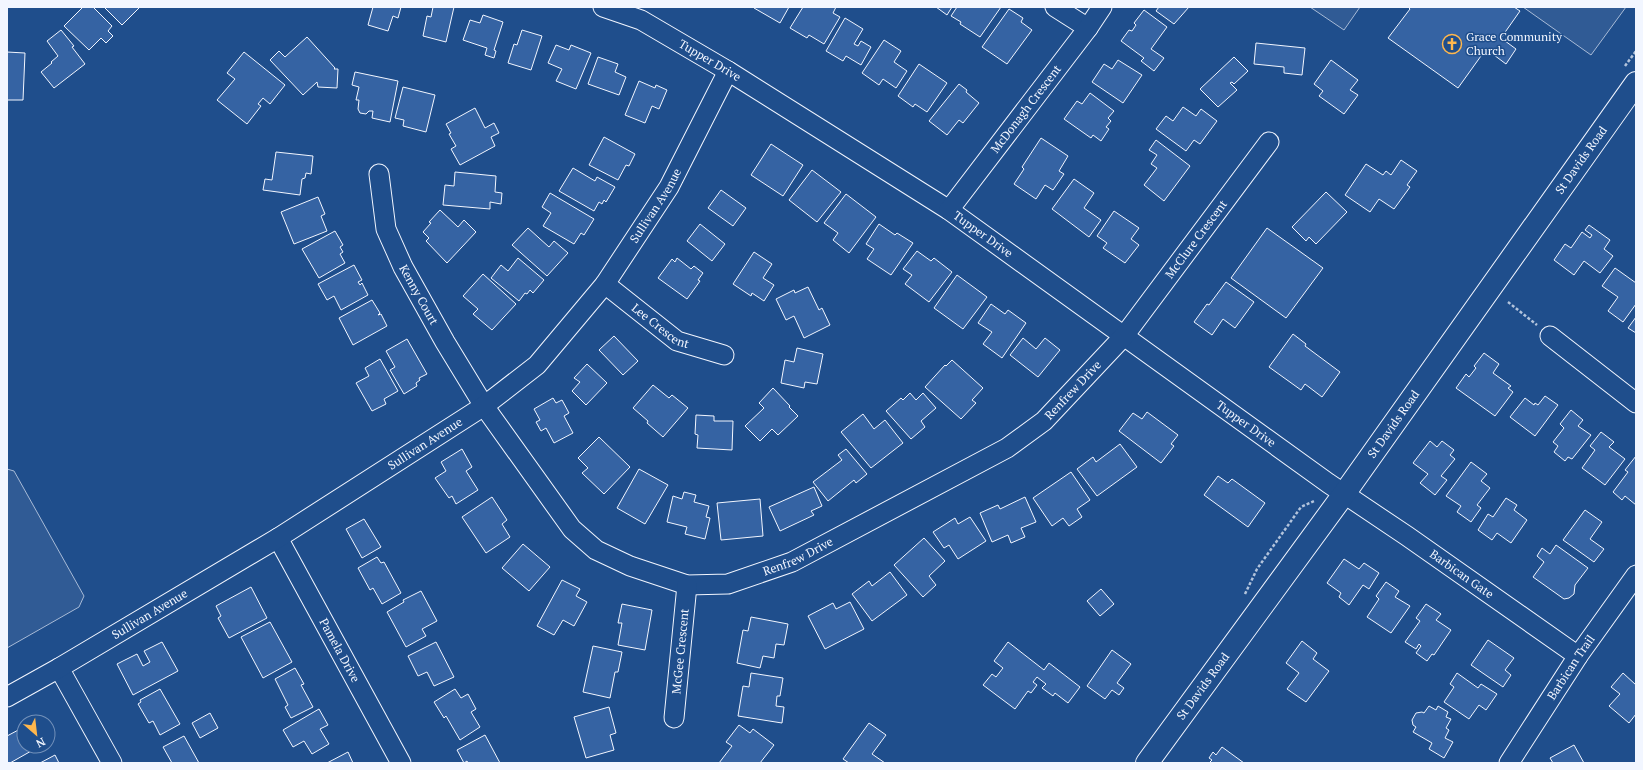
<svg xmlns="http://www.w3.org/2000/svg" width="1643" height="770" viewBox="0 0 1643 770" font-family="'PT Serif',serif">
<rect width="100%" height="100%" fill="#1f4e8c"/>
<path fill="#305b95" stroke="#a8bbd7" d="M1310,7H1360L1344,30Z
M1523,7H1626L1591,55Z
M7,469L14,471L84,596L79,607L7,648Z"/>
<path fill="#3563a3" stroke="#f2f6ff" d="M83,7H93L112,26L108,31L113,36L106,43L101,38L89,50L64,26Z
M104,7H140L122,25Z
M373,7H401L398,18L393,16L388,31L368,25Z
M433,7H454L446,42L423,36L427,16L431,17Z
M755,7H789L780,23L754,8Z
M803,7H836L833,13L840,17L824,44L809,35L807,38L790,28Z
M936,7H952L947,15Z
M957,7H1001L980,37L960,24L961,22L951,16Z
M1159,7H1189L1174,24L1156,11Z
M1514,7L1520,11L1501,38L1516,49L1506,64L1486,49L1458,88L1388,38L1410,9L1408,7Z
M1009,9L1023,18L1021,22L1032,30L1007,64L982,47Z
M1144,10L1167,27L1151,49L1164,58L1154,71L1141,61L1144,58L1121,41L1129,30L1132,31L1136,25L1134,23Z
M483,15L503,22L494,50L496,51L494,58L485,55L487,48L463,40L470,20L480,23Z
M845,18L863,29L854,44L858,46L861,41L871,47L861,65L846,56L843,61L826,51Z
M61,30L74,46L72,47L85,64L54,88L41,72L52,63L51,62L58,56L47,41Z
M522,30L542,36L531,70L508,63L514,44L517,45Z
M307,37L335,68L334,69H338L337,88L318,87L317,82L303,95L270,60L279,51L285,57Z
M884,40L901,51L894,62L907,71L896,88L883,79L879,85L862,73Z
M1256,43L1305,48L1302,75L1284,73V67L1254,64Z
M556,45L569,50L571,45L591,53L576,89L556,81L562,69L548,63Z
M7,52L25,53L23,100H7Z
M244,52L285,85L270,104L263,98L258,104L261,106L247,124L217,100L235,79L227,73Z
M598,57L618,64L615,72L626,77L619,95L588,84Z
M1234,57L1248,71L1234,84L1232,82L1230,83L1237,90L1218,107L1200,89Z
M1118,60L1142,75L1123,103L1092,82L1104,64L1112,69Z
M1331,60L1358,80L1350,90L1358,95L1344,114L1319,96L1323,91L1314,84Z
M919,64L947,83L927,112L915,104L913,107L898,96Z
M355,72L398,81L390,122L372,118L373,111H369L366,114L360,113L358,109L359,100H356L359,87L352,85Z
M639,81L655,88L656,85L667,90L659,109L652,106L645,123L625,115Z
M959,84L967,90L966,92L979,103L963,123L959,120L947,135L929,121Z
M403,87L435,95L426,132L403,126L404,120L395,118Z
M1090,93L1114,111L1108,118L1111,121L1106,127L1109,129L1101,141L1093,135L1091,138L1064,119L1077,101L1082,104Z
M1183,107L1196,116L1201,109L1217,121L1200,144L1194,140L1186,151L1156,129L1166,116L1173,121Z
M475,108L485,128L494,123L499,133L491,137L495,146L460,165L451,149L456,146L449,134L451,133L446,124Z
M604,137L635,154L629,166L626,165L618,180L589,165Z
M1041,138L1068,156L1059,171L1064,174L1053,190L1045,185L1036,199L1014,184L1024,169L1022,167Z
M1156,140L1190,166L1164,201L1144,185L1157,168L1151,164L1157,155L1149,150Z
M771,144L803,165L783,196L751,175Z
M276,152L313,156L311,174L306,173L305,178L302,179L300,195L263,190L265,179L272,180Z
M1401,160L1417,171L1407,185L1410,187L1394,209L1379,199L1370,212L1345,195L1366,164L1383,175L1386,171L1391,175Z
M573,168L595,181L597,177L615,187L606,202L604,200L602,204L599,202L594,211L559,191Z
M812,170L841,192L817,222L789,200Z
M455,172L496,176L495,192L502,193L501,204L490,202V209L443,205L445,185L454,186Z
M1074,179L1094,193L1084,208L1101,220L1089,237L1052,209Z
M721,190L746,208L733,226L708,208Z
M1326,192L1347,212L1316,244L1309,237L1306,241L1292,227Z
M550,193L594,219L584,235L581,233L574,244L543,226L551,213L542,207Z
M846,194L876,217L849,253L833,240L838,233L824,223Z
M318,197L325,214L321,216L327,231L294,244L281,212Z
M440,210L458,227L464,220L476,232L447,263L426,241L429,238L423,232L431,223L429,222Z
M1114,211L1139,228L1131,239L1139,245L1125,263L1103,248L1107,243L1097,236Z
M700,224L725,244L712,261L687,241Z
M879,224L895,235L897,233L913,243L891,275L867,259L874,249L866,244Z
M1589,225L1610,240L1604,249L1613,256L1600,273L1584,261L1574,275L1554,260L1565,244L1571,248L1582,232L1590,238L1592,235L1585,230Z
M528,228L549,247L554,241L568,253L547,276L512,245Z
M1267,228L1323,268L1286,318L1231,278Z
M335,231L343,245L340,247L343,252L340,254L345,263L319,278L302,249Z
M917,251L931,261L934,258L952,272L929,302L905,284L912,275L903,269Z
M754,252L772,264L763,278L774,285L764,301L752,293L751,296L733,284Z
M518,258L544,280L533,293L530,290L527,294L525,293L519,301L491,278L501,265L508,271Z
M677,258L691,269L694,266L703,273L698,280L700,281L687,299L658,278L672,259L675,262Z
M354,265L362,280L358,282L360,285L362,283L368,295L341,310L334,296L327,300L318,284Z
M1615,268L1636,283V304L1623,322L1608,311L1618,297L1602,286Z
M483,274L516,304L492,330L473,314L478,309L463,296Z
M957,275L987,297L963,329L934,308Z
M1226,282L1254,302L1235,328L1223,319L1212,335L1194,322L1207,304L1209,305Z
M808,287L819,310L822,308L830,325L804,338L794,316L786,320L776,299L794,290L795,293Z
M372,300L380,313L378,315L381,314L387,326L353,345L339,318Z
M991,304L1005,314L1008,310L1026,323L1002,358L983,344L992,332L978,323Z
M1636,317V333L1628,328Z
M1293,334L1306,344L1305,346L1340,372L1322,397L1305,384L1301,390L1269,367Z
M614,336L638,361L623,375L599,350Z
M1023,338L1036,349L1045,338L1060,350L1038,377L1010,355Z
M407,339L427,374L419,378L420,380L416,383L417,386L404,394L390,370L395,367L386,351Z
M797,348L823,354L817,384L805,382L804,388L781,383L785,360L794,362Z
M1484,353L1499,364L1493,373L1511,386L1508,388L1513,392L1495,416L1456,388L1466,374L1469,377L1476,368L1474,366Z
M380,359L398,391L384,399L386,404L372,411L356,383L369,376L365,368Z
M952,360L983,388L972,400L976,403L961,419L925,387L945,365L946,366Z
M587,364L607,383L586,405L572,391L580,382L574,378Z
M653,385L669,398L672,395L688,408L663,437L647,423L648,421L633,408Z
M773,388L790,406L789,407L798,416L778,435L772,429L760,441L745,426L764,408L759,403Z
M910,393L916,400L923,393L936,408L921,421L925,427L911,439L886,411L901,398L903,400Z
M1545,396L1558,405L1535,436L1510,417L1525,398L1534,405L1535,403L1538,405Z
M553,398L556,403L562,400L569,413L564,416L573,433L554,443L546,428L541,431L536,422L540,420L534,409Z
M1571,410L1583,420L1578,426L1591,435L1572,459L1568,457L1565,461L1554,452L1558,446L1553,442L1564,428L1560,424Z
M1147,412L1178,435L1171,444L1174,446L1161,463L1119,431L1133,413L1142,419Z
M863,414L874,429L885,420L903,443L871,468L841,432Z
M696,415L714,416V421H733L732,450L697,448L698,435L695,434Z
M1601,432L1614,442L1609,447L1625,459L1605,485L1582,468L1595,450L1590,446Z
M599,437L630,467L604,494L582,473L588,468L578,458Z
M1430,441L1437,447L1442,441L1454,450L1450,455L1455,459L1441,476L1447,480L1435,495L1420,483L1428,474L1413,463Z
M1120,444L1137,467L1097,496L1077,469L1093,457L1096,462Z
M462,449L472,467L466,471L478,490L456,504L452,496L449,498L435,478L446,471L441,462Z
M846,449L867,474L856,483L854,480L828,501L813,482L842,460L838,455Z
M1636,456V505L1625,496L1622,500L1613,492L1628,472L1625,470Z
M1471,462L1487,474L1481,481L1490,488L1477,505L1481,508L1471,522L1457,512L1461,506L1446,496Z
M639,469L668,485L645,524L617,508Z
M1071,472L1090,500L1077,509L1082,517L1069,526L1063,518L1052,526L1033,498Z
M1218,476L1228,483L1232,479L1265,503L1248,527L1204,495Z
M814,487L822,506L811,511L814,515L780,531L769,507Z
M684,492L696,495L694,502L709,506L706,517L710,518L705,539L685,534L687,527L667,522L673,496L682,499Z
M492,497L507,520L502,524L510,537L486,553L462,517Z
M1025,497L1036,522L1021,528L1025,537L1011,543L1008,535L992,542L980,513L998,505L1000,509Z
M1506,498L1517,505L1514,510L1527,520L1511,543L1497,533L1492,540L1478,530L1488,514L1493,517Z
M760,499L763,536L721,540L717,503Z
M1585,510L1602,522L1590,539L1604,549L1594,562L1563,540Z
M970,517L986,541L958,559L949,545L944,548L933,532L955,518L958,524Z
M364,519L381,547L362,558L346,529Z
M924,538L945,561L929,576L936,585L923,597L894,565Z
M523,544L550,567L529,591L502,568Z
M1556,545L1588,568L1575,585L1574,594L1569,598L1564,599L1533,577L1544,562L1537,556L1542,548L1550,554Z
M377,557L381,563L384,562L401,593L382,604L373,588L370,590L358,568Z
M1344,559L1359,569L1364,563L1379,573L1369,589L1363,585L1349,605L1339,597L1341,593L1327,583Z
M890,572L907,595L872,621L852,594L869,581L872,586Z
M562,580L580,589L576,596L587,602L574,626L563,620L554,635L537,626Z
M1386,582L1399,591L1395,597L1410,606L1391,633L1367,617L1379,599L1376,596Z
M251,587L267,618L229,638L218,618L221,616L216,606Z
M1101,589L1114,604L1100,616L1087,601Z
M421,591L437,621L422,629L426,636L406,647L387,612L404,602L403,600Z
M850,602L864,629L825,649L808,616L833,603L836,609Z
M622,604L652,610L645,650L618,645L622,623H618Z
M1426,604L1441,614L1436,620L1451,630L1434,655L1432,654L1427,661L1416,653L1421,646L1419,644L1416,649L1405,642L1420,621L1416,618Z
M751,617L788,624L784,645L776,644L774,658L763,656L760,668L737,663L743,630L748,631Z
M270,622L292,662L263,678L241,637Z
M1488,640L1514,658L1505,670L1511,675L1503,687L1471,665Z
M1302,641L1317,653L1313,659L1329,671L1306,702L1287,689L1299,673L1286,663Z
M162,642L178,671L133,695L117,664L137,654L143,666L150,662L144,651Z
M436,642L454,677L434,686L427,672L418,676L408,656Z
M1008,642L1044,670L1049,663L1080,687L1068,703L1055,693L1053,696L1042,688L1046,684L1037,677L1033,682L1037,685L1031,693L1028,691L1015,709L983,685L992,674L996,677L1003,668L994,661Z
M593,646L622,652L618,672H615L610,698L583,692Z
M1112,650L1131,664L1117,683L1124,688L1119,695L1112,690L1105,699L1087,686Z
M295,668L304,684L301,685L313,707L291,718L285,707L288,705L275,679Z
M751,673L783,678L780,696H777L776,706L784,707L782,723L738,716L743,686L749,687Z
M1457,673L1478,688L1481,684L1497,694L1486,710L1479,705L1469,719L1444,702L1454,687L1450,684Z
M1623,673L1636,685V714L1629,723L1609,706L1620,694L1611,687Z
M160,689L180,724L160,735L153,721L149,723L138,704L141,702L140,700Z
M455,689L461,698L468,694L476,709L471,712L480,727L460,740L446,716L444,718L434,702Z
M1429,706L1436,710L1438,706L1448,712L1446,717L1451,719L1446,728L1449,730L1445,738L1453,742L1444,758L1429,749L1432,743L1413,732L1416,727L1413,725L1412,720L1416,713L1422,712L1424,713Z
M609,707L616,733L610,735L614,750L586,758L574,717Z
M319,709L328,725L320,729L329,744L312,754L304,741L293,747L283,730Z
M210,713L218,728L200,738L192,723Z
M869,723L886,735L872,754L885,763H849L843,759Z
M739,725L750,733L753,729L774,745L760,763H719L732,746L726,742Z
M24,727V746H40L10,763H7V736Z
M485,735L500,763H468L467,761L464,763L457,750Z
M184,736L199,763H172L163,747Z
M1574,745L1584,763H1553L1550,758Z
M1222,747L1244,763H1209L1212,760L1209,758L1213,752L1216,755Z
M348,752L353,763H327Z
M55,755L59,763H40Z"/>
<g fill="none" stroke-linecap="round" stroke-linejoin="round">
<g stroke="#f2f6ff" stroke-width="21">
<g id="minor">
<path id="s1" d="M603,7L641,20L728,71L949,210L1328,483L1407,536L1578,656"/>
<path d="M1055,7L1088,28"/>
<path id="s2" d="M379,174L386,229L403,267L445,342L484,406L572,529L596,550L630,566L687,585L728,584L792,562L1007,448L1044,421L1124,336L1269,142"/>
<path id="s3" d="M949,210L1088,28L1102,7"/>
<path id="s4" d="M605,284L677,341L724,355"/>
<path d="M1550,336L1636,403"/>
<path id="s5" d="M278,538L401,763"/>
<path d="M59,668L112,763"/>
<path id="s6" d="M7,697L59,668L278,538L484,406L537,365L605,284L669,187L728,71"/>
<path id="s7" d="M674,718L687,585"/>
<path id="s8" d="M1509,763L1578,656L1636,575"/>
</g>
</g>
<g stroke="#f2f6ff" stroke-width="24">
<g id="major">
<path id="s9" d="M1147,763L1344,494L1636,83"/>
</g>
</g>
<path stroke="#b3c4dc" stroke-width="2.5" stroke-dasharray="3 2" stroke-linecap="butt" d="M1625,66L1636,51
M1508,302L1537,325
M1245,594L1257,569L1301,507L1314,501"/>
<use href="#minor" stroke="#1f4e8c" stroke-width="19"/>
<use href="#major" stroke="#1f4e8c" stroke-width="22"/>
</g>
<defs>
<g id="church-ring" transform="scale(1)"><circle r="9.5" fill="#1f4e8c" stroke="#ffb74d" stroke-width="1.5"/><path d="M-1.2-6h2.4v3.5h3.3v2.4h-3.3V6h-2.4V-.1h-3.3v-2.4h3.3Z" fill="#ffb74d"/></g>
</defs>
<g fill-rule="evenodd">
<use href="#church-ring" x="1452" y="44"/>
</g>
<g text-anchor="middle" stroke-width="3" stroke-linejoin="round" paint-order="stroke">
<g font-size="12" fill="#f2f6ff" stroke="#1f4e8c" text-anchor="start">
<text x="1466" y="41">Grace Community<tspan x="1466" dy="14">Church</tspan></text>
</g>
<g font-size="12" fill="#f2f6ff" stroke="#1f4e8c">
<text dy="4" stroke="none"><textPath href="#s1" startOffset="120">Tupper Drive</textPath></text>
<text dy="4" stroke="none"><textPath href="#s3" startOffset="127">McDonagh Crescent</textPath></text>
<text dy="4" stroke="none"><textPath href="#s9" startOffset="743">St Davids Road</textPath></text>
<text dy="4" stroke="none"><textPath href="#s6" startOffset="825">Sullivan Avenue</textPath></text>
<text dy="4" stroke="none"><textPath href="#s1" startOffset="444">Tupper Drive</textPath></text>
<text dy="4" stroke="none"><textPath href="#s2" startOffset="1174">McClure Crescent</textPath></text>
<text dy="4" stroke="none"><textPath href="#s2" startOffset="129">Kenny Court</textPath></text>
<text dy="4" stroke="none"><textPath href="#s4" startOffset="70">Lee Crescent</textPath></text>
<text dy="4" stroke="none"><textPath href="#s2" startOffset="979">Renfrew Drive</textPath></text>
<text dy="4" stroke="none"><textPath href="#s1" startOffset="768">Tupper Drive</textPath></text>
<text dy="4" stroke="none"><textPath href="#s9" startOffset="419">St Davids Road</textPath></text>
<text dy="4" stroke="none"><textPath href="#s6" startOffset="489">Sullivan Avenue</textPath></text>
<text dy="4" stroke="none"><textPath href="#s2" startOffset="655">Renfrew Drive</textPath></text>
<text dy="4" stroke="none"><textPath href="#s1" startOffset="1031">Barbican Gate</textPath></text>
<text dy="4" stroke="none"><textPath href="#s6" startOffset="165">Sullivan Avenue</textPath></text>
<text dy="4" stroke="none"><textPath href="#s5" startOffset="128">Pamela Drive</textPath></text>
<text dy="4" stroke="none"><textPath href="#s7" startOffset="67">McGee Crescent</textPath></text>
<text dy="4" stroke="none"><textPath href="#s8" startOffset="114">Barbican Trail</textPath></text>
<text dy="4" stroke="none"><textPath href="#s9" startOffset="95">St Davids Road</textPath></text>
</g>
</g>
<rect width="1643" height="770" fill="none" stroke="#f2f6ff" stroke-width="16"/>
<g transform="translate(36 734) rotate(152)"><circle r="19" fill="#1f4e8c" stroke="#7391ba"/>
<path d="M0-3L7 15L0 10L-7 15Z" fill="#ffb74d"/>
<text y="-6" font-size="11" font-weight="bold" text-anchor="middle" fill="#f2f6ff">N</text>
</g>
</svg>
